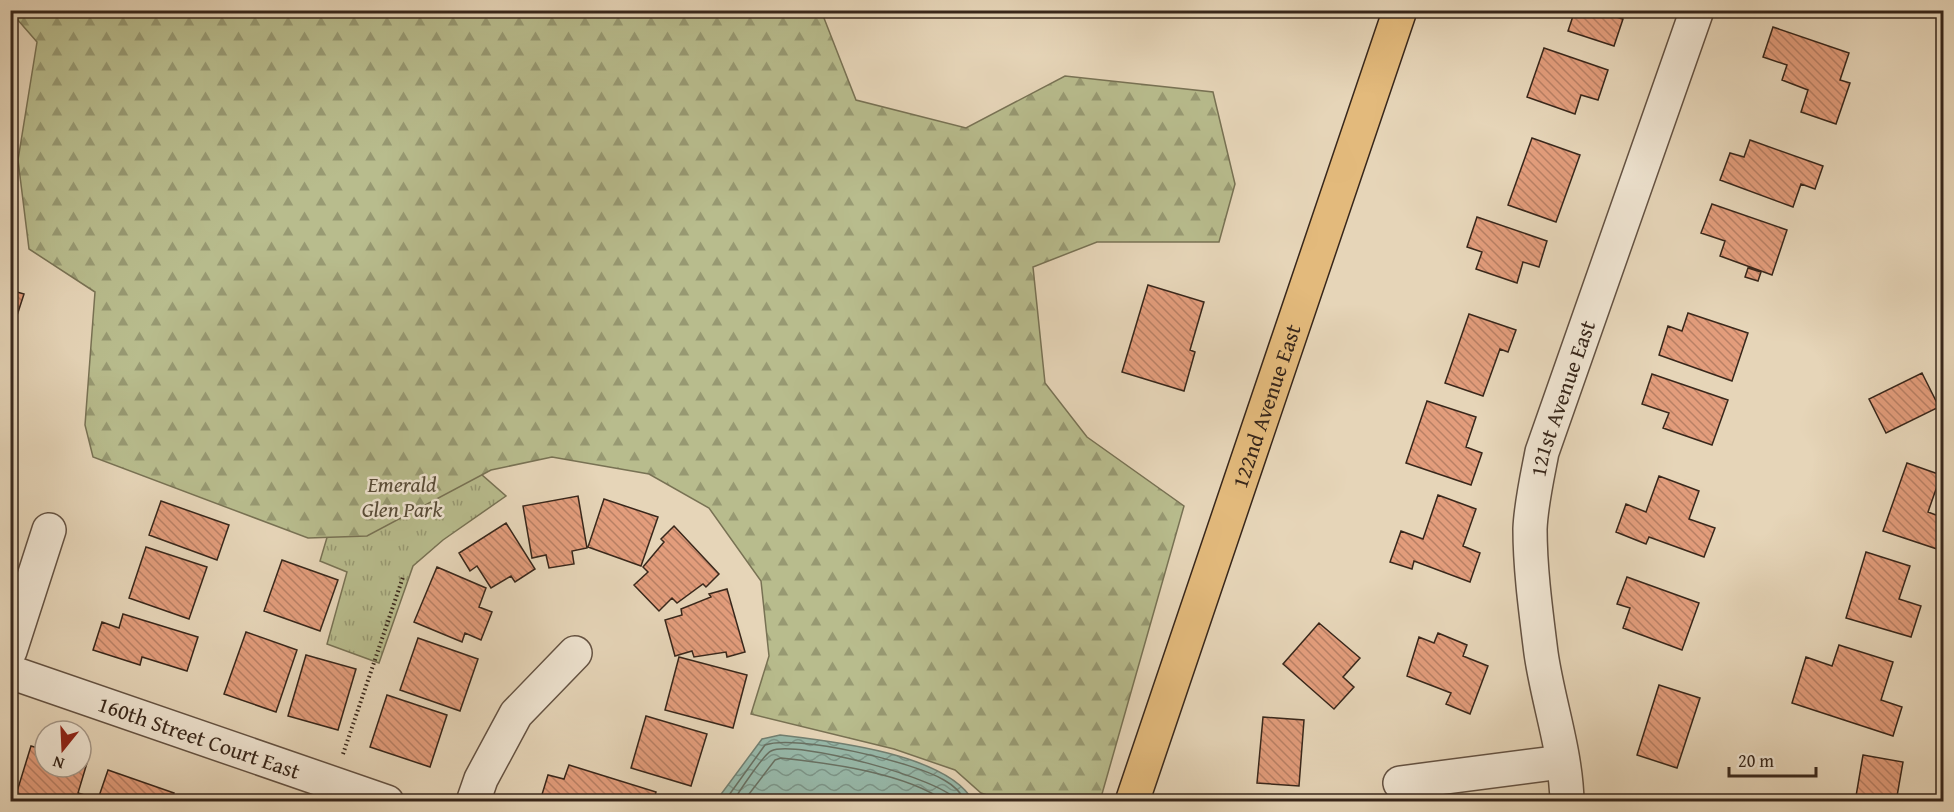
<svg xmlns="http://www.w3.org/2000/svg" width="1954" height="812" viewBox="0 0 1954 812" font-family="'Gentium Book Plus',serif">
<defs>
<pattern id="grass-tufts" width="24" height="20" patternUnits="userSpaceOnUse" patternTransform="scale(1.5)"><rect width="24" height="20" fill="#b8bc8d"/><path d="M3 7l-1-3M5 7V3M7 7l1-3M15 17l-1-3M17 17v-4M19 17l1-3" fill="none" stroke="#979972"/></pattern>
<pattern id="forest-firs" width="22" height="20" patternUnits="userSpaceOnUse" patternTransform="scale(1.5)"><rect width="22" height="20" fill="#b8bc8d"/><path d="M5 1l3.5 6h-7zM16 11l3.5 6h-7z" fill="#979972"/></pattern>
<pattern id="water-waves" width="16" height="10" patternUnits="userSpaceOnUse" patternTransform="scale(1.5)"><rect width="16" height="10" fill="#97b9aa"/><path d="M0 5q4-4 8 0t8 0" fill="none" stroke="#7c968a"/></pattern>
<pattern id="building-back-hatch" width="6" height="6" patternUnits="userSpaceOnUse" patternTransform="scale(1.5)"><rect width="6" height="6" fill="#e39d7c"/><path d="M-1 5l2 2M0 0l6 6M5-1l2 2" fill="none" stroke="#b98065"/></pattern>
</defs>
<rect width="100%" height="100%" fill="#e6d5b8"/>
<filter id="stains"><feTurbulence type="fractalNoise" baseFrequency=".00333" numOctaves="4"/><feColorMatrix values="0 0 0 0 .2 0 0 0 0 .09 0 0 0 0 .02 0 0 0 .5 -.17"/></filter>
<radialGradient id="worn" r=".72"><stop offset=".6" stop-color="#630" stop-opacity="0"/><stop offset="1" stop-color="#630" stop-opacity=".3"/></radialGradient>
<path fill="url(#grass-tufts)" stroke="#787254" stroke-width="1.5" d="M364,413L458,454L506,496L443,540L413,566L379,663L327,644L347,572L320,561Z"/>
<path fill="url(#forest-firs)" stroke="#787254" stroke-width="1.5" d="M10,11H824L822,13L856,100L966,128L1065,76L1213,92L1235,184L1219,242H1097L1033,267L1045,383L1087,437L1184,506L1100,801H1005L981,793L955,770L894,749L751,714L769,656L761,581L709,508L649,474L552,457L491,470L367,536L308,538L93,457L85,425L95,292L29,249L18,160L37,42Z"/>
<path fill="url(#water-waves)" stroke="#717f71" stroke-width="1.5" d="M780,735C831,741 947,754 973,801H716L762,739Z"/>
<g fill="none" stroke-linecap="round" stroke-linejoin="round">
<path stroke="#687062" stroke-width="1.5" d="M724,802L765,745C796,734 914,762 944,780C953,785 961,792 966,802
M733,802C738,793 764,754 771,751C794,739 945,779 958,802
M743,802L775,760L781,758C829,763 906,773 946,802"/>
</g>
<path fill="url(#building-back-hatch)" stroke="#38271b" stroke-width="1.5" d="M1575,10H1615L1613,16L1623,19L1614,46L1568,31Z
M1773,27L1849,53L1840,80L1850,83L1836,124L1801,112L1808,90L1782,80L1787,65L1763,57Z
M1544,48L1608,70L1598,100L1581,95L1575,114L1527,97Z
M1532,138L1580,155L1556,222L1508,205Z
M1750,140L1823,166L1815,189L1801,184L1793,207L1720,180L1730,153L1744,157Z
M1712,204L1787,230L1772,275L1720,256L1725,241L1701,233Z
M1477,217L1547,241L1539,267L1523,262L1517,283L1476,269L1482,252L1467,247Z
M1748,268L1761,272L1758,281L1745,277Z
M1148,285L1204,302L1190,350L1195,352L1184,391L1122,372Z
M10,290L24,294L10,337Z
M1688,313L1748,333L1732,381L1659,355L1668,326L1682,331Z
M1469,314L1516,330L1508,352L1500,349L1483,396L1445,383Z
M1922,373L1939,407L1886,433L1869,399Z
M1652,374L1728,400L1712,445L1663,428L1669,413L1642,404Z
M1427,401L1476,417L1466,447L1482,453L1471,485L1406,463Z
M1907,463L1941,475L1928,512L1944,518V541L1940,550L1883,531Z
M1659,476L1699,491L1689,519L1715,528L1704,557L1649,537L1646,544L1616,532L1626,504L1646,512Z
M1438,495L1476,509L1463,546L1480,553L1470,582L1414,561L1412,569L1390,562L1401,531L1423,539Z
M578,496L587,548L572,551L574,564L549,568L546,555L532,558L523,506Z
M604,499L658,517L641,566L588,547Z
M161,501L229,525L217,560L149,535Z
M506,523L535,569L515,582L511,576L491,588L477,566L470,571L459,553Z
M674,526L719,574L706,587L703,584L677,603L672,598L659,611L634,585L648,572L643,567L664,542L661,539Z
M146,547L207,567L189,619L129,598Z
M1866,552L1910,566L1899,599L1921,606L1911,637L1846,618Z
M282,560L338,580L320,631L264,611Z
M437,567L486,588L479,607L492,612L481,640L465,633L462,642L414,622Z
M1627,577L1699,603L1682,650L1623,628L1630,608L1617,604Z
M727,589L745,652L727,657L726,652L694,657L692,651L675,656L665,620L682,615L681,609L711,597L709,594Z
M123,614L198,637L187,671L142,657L140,665L93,650L102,622L119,628Z
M1319,623L1360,658L1343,677L1354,687L1334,709L1283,664Z
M246,632L297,650L276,712L224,694Z
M1438,633L1467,645L1463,656L1488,666L1470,714L1446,704L1451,693L1407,676L1419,637L1434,643Z
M418,638L478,659L460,711L400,690Z
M1839,645L1893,662L1881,700L1902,707L1893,736L1792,703L1806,657L1832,666Z
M306,655L356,669L338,730L288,716Z
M679,657L747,675L733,728L665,710Z
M1659,685L1700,698L1677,768L1637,755Z
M387,695L447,715L430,767L370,747Z
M646,716L707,734L691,786L631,768Z
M1263,717L1304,720L1299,786L1257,783Z
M31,746L45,750V767H81V761L87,763L78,793L88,796L86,802H25L15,798Z
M1863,755L1903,762L1896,802H1855Z
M569,765L656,792L653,802L540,801L548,775L564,779Z
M108,770L174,793L171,802H97Z
M1682,796L1698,802H1680Z"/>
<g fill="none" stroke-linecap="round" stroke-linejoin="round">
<g stroke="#645242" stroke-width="36">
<g id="minor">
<path d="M10,651L49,530"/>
<path id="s1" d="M10,672L387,802"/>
<path d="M1400,783L1562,762"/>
<path d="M473,802L481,779L516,714L575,653"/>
<path id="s2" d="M1567,802C1566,751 1548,702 1541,653C1536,613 1530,569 1530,529C1531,504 1537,478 1542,452L1697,10"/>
</g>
</g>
<g stroke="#38271b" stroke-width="36">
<g id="major">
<path id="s3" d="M1132,802L1400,10"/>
</g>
</g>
<path stroke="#38271b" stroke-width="4" stroke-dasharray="1.5 3" stroke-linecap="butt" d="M343,754L403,577"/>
<use href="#minor" stroke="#efe4d1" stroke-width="33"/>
<use href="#major" stroke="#e3ba7c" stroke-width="33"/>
</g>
<g text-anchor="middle" stroke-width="5" stroke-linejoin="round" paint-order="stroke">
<g font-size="22" fill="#38271b" stroke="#efe4d1">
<text dy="8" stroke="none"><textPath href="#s2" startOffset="411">121st Avenue East</textPath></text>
<text dy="8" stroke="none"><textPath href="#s3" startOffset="418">122nd Avenue East</textPath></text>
<text dy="8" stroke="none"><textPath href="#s1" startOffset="200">160th Street Court East</textPath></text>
</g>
<g font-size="22" font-style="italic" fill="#584c38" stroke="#efe4d1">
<text x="402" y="492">Emerald<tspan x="402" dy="25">Glen Park</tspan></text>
</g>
</g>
<rect width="1954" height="812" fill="none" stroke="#e6d5b8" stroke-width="36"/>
<rect x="12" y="12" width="1930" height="788" fill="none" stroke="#38271b" stroke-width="3"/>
<rect x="18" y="18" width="1918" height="776" fill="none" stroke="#38271b" stroke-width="1.5"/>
<g transform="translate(63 749) rotate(198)"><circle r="28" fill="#efe4d1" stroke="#a69888" stroke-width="1.5"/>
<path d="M0-4.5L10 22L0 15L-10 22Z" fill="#8f2418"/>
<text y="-9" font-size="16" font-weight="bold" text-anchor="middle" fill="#38271b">N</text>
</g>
<path d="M1729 767v9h87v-9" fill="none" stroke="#38271b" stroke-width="3"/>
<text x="1738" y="767" font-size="18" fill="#38271b" stroke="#efe4d1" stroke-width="4.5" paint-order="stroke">20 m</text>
<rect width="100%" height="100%" filter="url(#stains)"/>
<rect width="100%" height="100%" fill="url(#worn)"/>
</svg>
